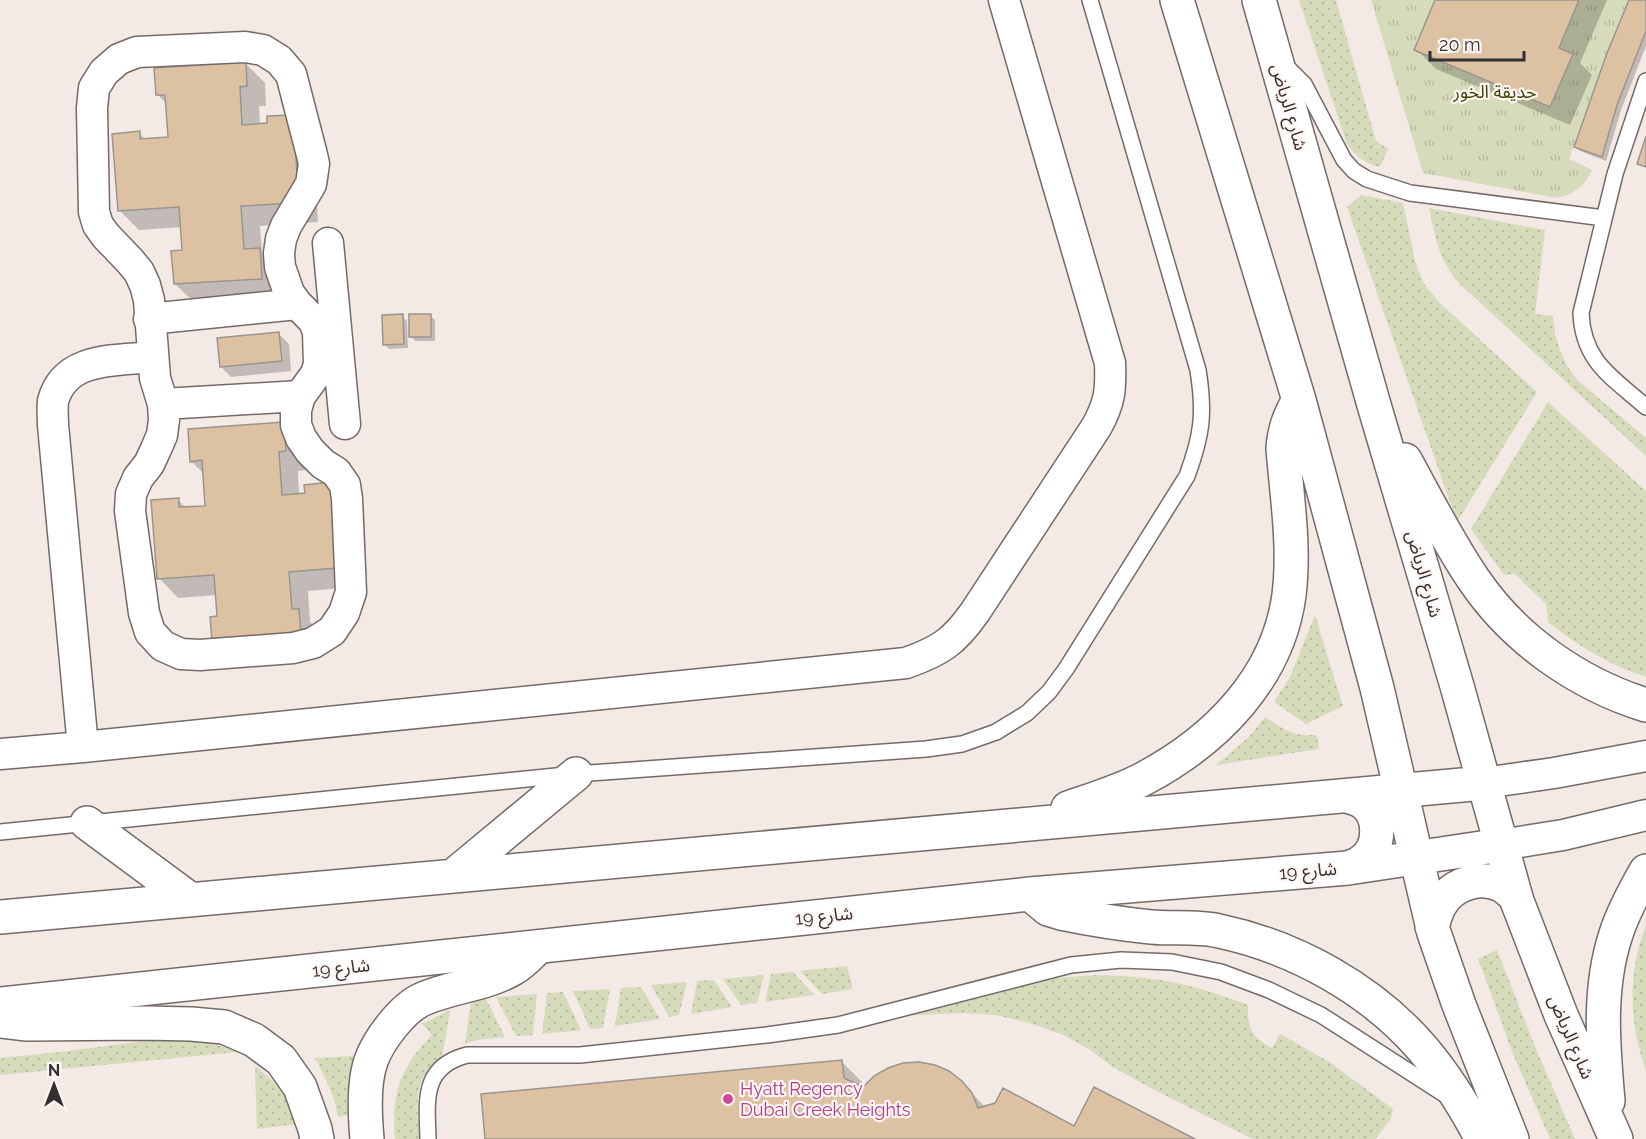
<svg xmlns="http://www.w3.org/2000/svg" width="1646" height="1139" viewBox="0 0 1646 1139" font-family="Raleway,'Noto Sans Arabic',sans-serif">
<defs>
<pattern id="grass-dots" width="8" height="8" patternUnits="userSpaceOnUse" patternTransform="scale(1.5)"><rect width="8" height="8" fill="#d6dcbb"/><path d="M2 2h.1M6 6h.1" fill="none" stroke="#b8bda1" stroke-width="1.8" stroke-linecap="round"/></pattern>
<pattern id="park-tufts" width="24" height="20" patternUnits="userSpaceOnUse" patternTransform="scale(1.5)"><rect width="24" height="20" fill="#d6dcbb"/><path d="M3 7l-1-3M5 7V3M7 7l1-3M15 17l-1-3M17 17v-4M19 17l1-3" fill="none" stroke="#b8bda1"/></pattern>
</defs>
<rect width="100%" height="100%" fill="#f3e9e5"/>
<path fill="url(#grass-dots)" d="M1299,0H1336L1376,141L1388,149L1380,167C1365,163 1356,157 1347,144Z
M1361,195L1403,203L1415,261L1424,284L1440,303L1537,392L1457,522L1347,207Z
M1429,208L1545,230L1535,314L1553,316L1555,334L1560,350L1567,366L1577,380L1646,438V456L1460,284C1438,260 1436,239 1429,208Z
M1548,402L1646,491V677C1609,665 1578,646 1548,622L1546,604L1515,574L1504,575L1471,529Z
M1315,615L1343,706L1306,724L1274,702L1290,677Z
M1265,717C1287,731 1291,736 1317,735L1319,749L1216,765L1249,737Z
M1646,925V1071C1629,1023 1627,974 1646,925Z
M1497,950L1534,1044L1575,1139H1550L1513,1054L1478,959Z
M847,966L853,989L822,994L800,971Z
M793,972L814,995L765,1002L771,974Z
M764,975L757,1003L741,1005L723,979Z
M1095,975C1120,976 1146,977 1171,982C1197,987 1223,995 1248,1005C1247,1026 1252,1038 1272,1048L1280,1034L1331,1063L1393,1109L1391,1119L1375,1139H1253L1166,1096L1114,1068L1089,1049L1061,1034L1029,1023L996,1015L963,1013L894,1016L1011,988L1056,978Z
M714,980L732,1007L691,1014L697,981Z
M687,982L679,1015L669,1017L651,985Z
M641,987L660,1019L615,1026L621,988Z
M610,989L603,1028L590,1029L573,991Z
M563,992L581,1030L542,1034L547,993Z
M537,994L533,1035L516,1036L496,997Z
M486,999L505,1037L477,1040L465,1044L471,1002Z
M450,1010C448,1020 445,1049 441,1057C438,1063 428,1070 423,1078C414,1097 418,1119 419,1139H395C391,1095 400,1067 432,1035L422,1024Z
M160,1039L199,1041L218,1045L237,1052L0,1075V1058L60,1052Z
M354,1056L350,1078L352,1114L338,1117C335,1096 325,1077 315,1058Z
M255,1066C280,1085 289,1098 305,1123L257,1129Z"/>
<path fill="url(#park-tufts)" d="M1371,0H1629L1607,53L1569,159L1592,170C1584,187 1574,194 1557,198L1423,173Z"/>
<path fill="#0003" d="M1437,0H1607L1580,63L1592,75L1570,125L1436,69L1416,49Z
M1631,0H1646V46L1621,110L1606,161L1580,151L1576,146Z
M245,63L265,83L266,106H259L260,125L313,136L318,222L260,226L262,252L279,269L281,298L195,303L175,284L183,252L182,227L139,230L119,210L139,133L146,140L169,138L167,104L158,95Z
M402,316L407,321L408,348L389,349L384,344Z
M431,316L435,320V341H415L411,336Z
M279,334L289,344L291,371L231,377L221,367Z
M284,423L303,443L305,470L298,471L299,495L356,587L308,591L310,622L318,630L320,655L218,617L217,595L178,598L159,578L178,500L186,508L207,507L204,474L191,461Z
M842,1062L862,1082V1090L961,1082L985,1107L1074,1128L1191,1139H486Z"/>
<path fill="#dcc1a3" stroke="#9b958e" stroke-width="1.5" d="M1435,0H1579L1559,48L1573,54L1550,107L1414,50Z
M1629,0H1646V31L1617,105L1602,157L1574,147L1607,53Z
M246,62L247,86L240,87L242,125L267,123V116L293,115L299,203L241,206L244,249L260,248L262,279L174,284L171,251L182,250L179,207L118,211L112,134L140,131V139L168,137L165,95H156L154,68Z
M1646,136V167L1637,164Z
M403,314L404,344L383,345L382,315Z
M409,314H431V337H409Z
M279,332L282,361L220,367L217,338Z
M284,422L286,451L279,452L282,495L305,493L304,485L331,482L337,568L289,572L292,609H299L301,636L212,642L210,617L217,616L214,575L157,579L151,500L179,498V507L205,506L202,460L190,462L188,429Z
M842,1060L844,1078L863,1087L874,1076L888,1068L903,1063L919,1062L935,1065L949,1071L962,1081L972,1093L978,1108L995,1103L1003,1088L1074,1126L1094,1087L1195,1139H485L481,1094Z"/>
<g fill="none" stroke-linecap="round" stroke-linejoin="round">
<g stroke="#746b68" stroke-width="18">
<path id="service" d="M1283,63L1304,84L1344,160L1354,171L1367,179L1410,193L1604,218
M1646,81L1615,174L1581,313C1583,362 1612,377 1646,407
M0,832L576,774L926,749L962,744L996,732L1027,713L1049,692L1066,669L1187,476C1202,435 1205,414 1198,370L1090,0
M428,1139C427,1101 421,1067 467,1055H580L767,1035L838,1025L1071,965L1121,960L1172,962L1221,972L1269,990L1321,1015L1447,1096"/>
</g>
<g stroke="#746b68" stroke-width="33">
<path id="minor" d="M245,47L263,50L279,60L291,74L312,155L314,164L311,184L286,226L281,239L279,253L280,267L289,293L297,304L314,321L318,332L319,364L316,374L300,396L296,410V425L301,438L310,451L323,464L336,472L345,485L347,499L351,592L344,613L332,631L313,643L293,648L200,655L181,654L163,646L150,632L144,613L130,511L131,494L138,478L149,464L156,449L162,435L164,420L163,404L155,378L149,300L145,285L139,272L130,261L106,236L98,225L94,212L92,108L94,88L104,72L119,59L137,52Z
M328,243L345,424
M149,319L297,304
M163,404L300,396
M83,747L53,425C53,417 52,408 53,401C65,356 116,361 153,357
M0,754L83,747L906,663C940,651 954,642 975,612L1097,426C1110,402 1111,390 1110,363L1004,0
M1484,783L1554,773L1646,756
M1501,845L1563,835L1646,815"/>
</g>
<g stroke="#746b68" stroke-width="36">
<path id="tertiary" d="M0,1021L27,1024L145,1023L191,1024L224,1027L254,1040L281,1060L300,1087L315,1129L317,1139
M367,1139C365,1117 363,1083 371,1061C378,1041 402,1008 423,999C452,986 486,985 514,968C523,963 530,955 538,947"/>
</g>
<g stroke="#746b68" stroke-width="36">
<path id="secondary" d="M1177,0L1299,400L1377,688L1434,933L1459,1005L1512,1139
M1259,0L1374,405L1457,686L1517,901L1561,1015L1616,1139
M1405,460C1427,500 1448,542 1474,580C1514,639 1578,684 1646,705
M1347,796C1351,797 1357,799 1361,801C1382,814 1382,848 1361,862C1358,865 1352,866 1348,868
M1068,808C1094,799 1121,791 1145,778C1216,740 1278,678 1289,595C1295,547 1287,497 1283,449C1284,430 1289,416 1299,400
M87,823L191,900
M453,876L576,774
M1030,894L1048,909L1061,913C1090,919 1121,924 1151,927C1173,929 1197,926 1219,931C1295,947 1371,989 1422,1048C1446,1076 1465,1107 1482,1139
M0,917L1484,783
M1432,927C1434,920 1436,912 1440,905C1452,884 1479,875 1501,885C1507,888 1511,893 1516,897
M0,1004L1030,894L1348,868L1501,845
M1608,1101C1603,1045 1598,988 1616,934C1623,912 1634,892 1646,871"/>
</g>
<use href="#service" stroke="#fff" stroke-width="15"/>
<use href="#minor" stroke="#fff" stroke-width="30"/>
<use href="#tertiary" stroke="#fff" stroke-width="33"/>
<use href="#secondary" stroke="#fff" stroke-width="33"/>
</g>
<circle fill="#d1479c" stroke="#fff6f4" stroke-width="2" cx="728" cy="1099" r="6"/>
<g text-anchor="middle" stroke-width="4.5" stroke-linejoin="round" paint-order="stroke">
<g font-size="18" fill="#3e4303" stroke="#fff6f4">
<text x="1495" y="98">حديقة الخور</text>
</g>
<g font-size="18" fill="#332f2e" stroke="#fff6f4">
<text transform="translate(1289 107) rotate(74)" y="6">شارع الرياض</text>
<text transform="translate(1424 574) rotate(74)" y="6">شارع الرياض</text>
<text transform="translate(1308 871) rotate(-5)" y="6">شارع 19</text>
<text transform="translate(824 916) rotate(-6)" y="6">شارع 19</text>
<text transform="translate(341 968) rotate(-6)" y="6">شارع 19</text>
<text transform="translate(1571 1037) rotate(67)" y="6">شارع الرياض</text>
</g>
<g font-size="18" fill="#b23c85" stroke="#fff6f4" text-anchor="start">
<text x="740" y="1095">Hyatt Regency<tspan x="740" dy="21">Dubai Creek Heights</tspan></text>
</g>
</g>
<g transform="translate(54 1085)" stroke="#fff6f4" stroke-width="4.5" paint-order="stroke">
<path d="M0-4.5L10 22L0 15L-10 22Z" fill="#332f2e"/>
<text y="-9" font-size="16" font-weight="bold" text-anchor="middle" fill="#332f2e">N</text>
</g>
<path d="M1430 51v9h94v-9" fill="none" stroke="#332f2e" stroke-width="3"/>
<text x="1439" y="51" font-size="18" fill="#332f2e" stroke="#fff6f4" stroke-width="4.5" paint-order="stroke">20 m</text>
</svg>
